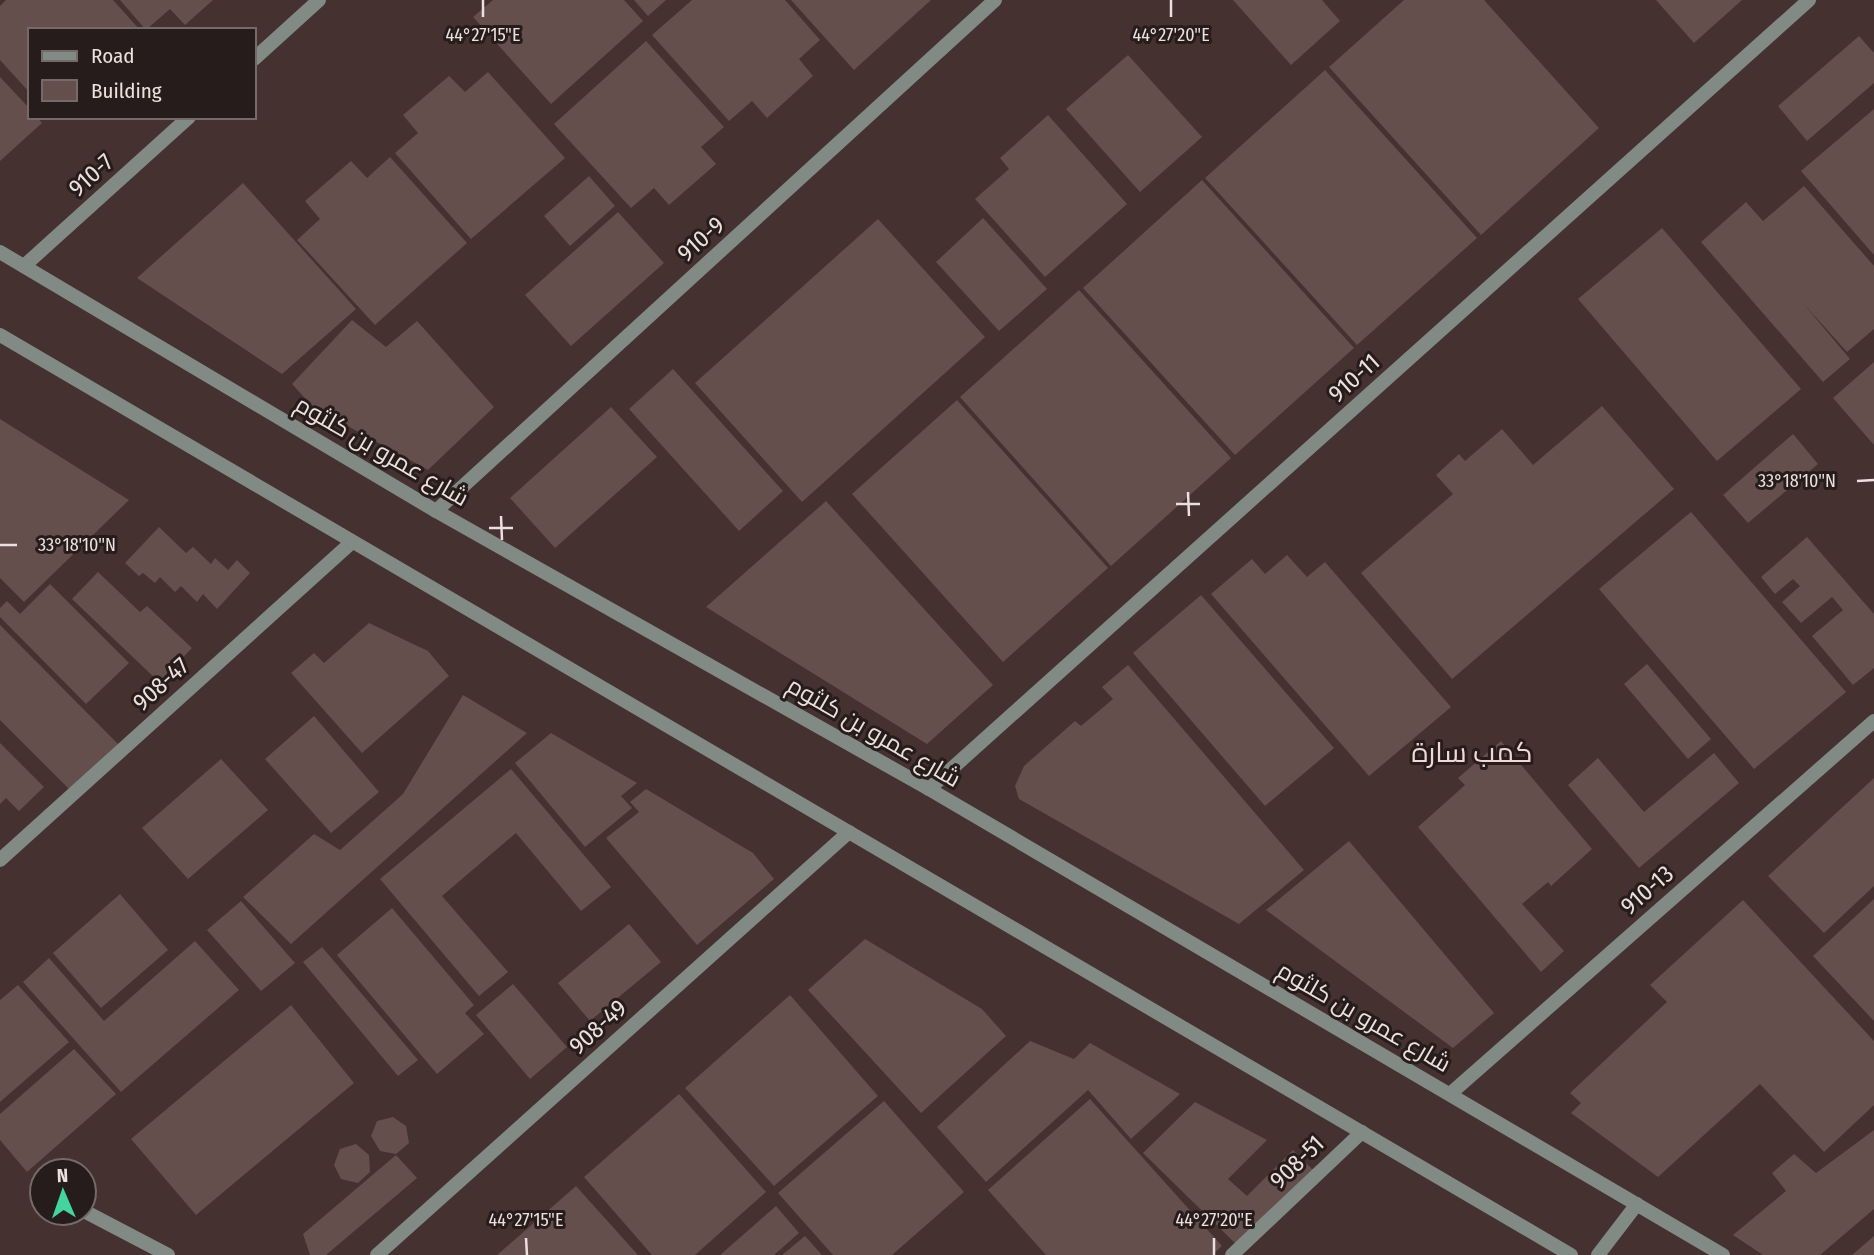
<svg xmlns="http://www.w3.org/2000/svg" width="1874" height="1255" viewBox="0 0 1874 1255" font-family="'Fira Sans Condensed',Cairo,sans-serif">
<rect width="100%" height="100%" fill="#453130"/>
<path fill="#644f4d" d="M6,0H113L140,30H30V93L0,60V6Z
M120,0H213L185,25L170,9L146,30Z
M493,0H624L643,21L551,104L473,17Z
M634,0H666L648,16Z
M692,0H785L820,40L799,59L813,76L767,118L752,101L729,121L652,35Z
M791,0H931L854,70Z
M1233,0H1322L1340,21L1291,65Z
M1404,0H1484L1599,128L1481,235L1329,67Z
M1656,0H1742L1694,43Z
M1859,36L1874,53V83L1807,141L1778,106Z
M646,41L724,127L701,147L716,164L669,205L654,188L631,208L554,124Z
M1128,55L1202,137L1140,192L1066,109Z
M1325,70L1477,238L1357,345L1205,178Z
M488,72L565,158L471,239L395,153L418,133L403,115L449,76L465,92Z
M0,77L30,109V117H37L42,123L0,161Z
M1874,109V255L1801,171Z
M1048,115L1127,204L1045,277L975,199L1009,169L1000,158Z
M390,157L467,243L375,325L297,240L320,219L305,201L351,161L367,178Z
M589,176L615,206L570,246L544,216Z
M1202,180L1354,348L1235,455L1083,288Z
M243,183L356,309L282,374L137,278Z
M1804,186L1874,266V329L1847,352L1803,303L1850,359L1823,382L1701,242L1746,202L1763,221Z
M618,212L664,263L571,346L525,295Z
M983,218L1047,289L999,331L936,262Z
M878,219L985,337L802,502L695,383Z
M1662,228L1801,389L1717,461L1578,299Z
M1079,290L1231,458L1111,566L960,397Z
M352,320L386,347L417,321L494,407L428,470L313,407L292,384Z
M1874,362V445L1833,398Z
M673,369L783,491L739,531L629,409Z
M957,400L1108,568L1003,662L852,494Z
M1602,406L1674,489L1452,679L1361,573L1453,494L1436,475L1459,454L1465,461L1502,429L1533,465Z
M611,407L657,457L555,548L510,498Z
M0,419L129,500L24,602L0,578Z
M1793,434L1818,464L1748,523L1723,495Z
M826,501L993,685L927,744L706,607Z
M1691,512L1846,692L1754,769L1599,589Z
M159,527L186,553L193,547L211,564L215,558L228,570L237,560L250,573L217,609L203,594L197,602L181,586L175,592L160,577L155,583L143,573L139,576L125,563Z
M1807,537L1874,614V668L1853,685L1812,636L1843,610L1832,597L1801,623L1782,602L1800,586L1793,579L1775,594L1761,577Z
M1287,555L1307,577L1325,562L1451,707L1369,776L1211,594L1252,559L1265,574Z
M98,572L140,612L147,606L192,648L159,682L72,599Z
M50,584L129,663L86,704L0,617V608L7,601L20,614Z
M1201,595L1334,748L1265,806L1133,653Z
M369,623L428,651L449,676L362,753L291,673L314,653L324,663Z
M0,625L118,744L71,791L0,720Z
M1647,664L1711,739L1688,759L1624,684Z
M1128,665L1304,870L1239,924L1019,799L1015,786L1024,766L1075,721L1081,726L1113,699L1102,687Z
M463,695L527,733L291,944L243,897L314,834L340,850L403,794Z
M314,716L379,792L331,833L265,759Z
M551,733L637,783L621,796L632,808L585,847L515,763Z
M1501,741L1592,849L1551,886L1548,882L1522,904L1564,951L1541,972L1418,827L1465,785L1458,778Z
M0,743L44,787L19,811L6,798L0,804Z
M1714,753L1739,783L1639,868L1568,785L1598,758L1644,812Z
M221,759L268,810L188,879L142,828Z
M511,769L611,887L581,911L516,833L442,896L508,972L479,996L380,879Z
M1874,778V886L1824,933L1768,876Z
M646,789L753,853L774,879L697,945L606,838L639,812L630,802Z
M1349,841L1494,1013L1453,1048L1266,910Z
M120,894L168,950L101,1008L53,953Z
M1874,899V1021L1813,956Z
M1743,900L1874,1041V1105L1824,1152L1760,1084L1658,1177L1571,1113L1581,1103L1570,1093L1667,1002L1650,985Z
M241,901L295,963L261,991L207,930Z
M392,908L474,1005L465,1013L484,1034L437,1074L337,955Z
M629,924L661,962L590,1021L558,983Z
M865,939L982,1009L1006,1036L921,1113L808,990Z
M195,941L239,990L121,1092L23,982L49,958L104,1021Z
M322,947L418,1060L398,1076L303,962Z
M513,984L567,1047L530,1079L476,1015Z
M18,985L69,1042L0,1102V1000Z
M790,995L878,1096L774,1186L685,1088Z
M291,1005L354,1083L196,1215L131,1139Z
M1030,1041L1074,1059L1090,1043L1180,1094L1131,1139L1088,1090L986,1182L937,1127Z
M74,1049L116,1094L27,1172L0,1140V1114Z
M679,1094L766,1192L695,1255H652L584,1177Z
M1090,1099L1222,1246L1212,1255H1046L988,1190Z
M884,1101L964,1192L892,1255H833L778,1193Z
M1195,1102L1267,1140L1228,1179L1247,1196L1293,1150L1314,1171L1238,1246L1143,1153Z
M393,1117L406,1126L409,1143L396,1154L380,1151L371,1136L377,1121Z
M1874,1130V1209L1820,1255H1763L1733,1235L1786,1191L1772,1173L1794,1154L1816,1173Z
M356,1144L369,1155L370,1172L358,1183L341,1179L334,1165L340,1149Z
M396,1155L417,1178L326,1255H310L303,1234Z
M576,1186L638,1255H497Z
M776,1206L799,1233L774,1255H720Z
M805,1236L822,1255H782Z
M1874,1236V1255H1852Z"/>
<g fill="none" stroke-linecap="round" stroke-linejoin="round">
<path stroke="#818a85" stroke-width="14" d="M254,59L319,0
M24,266L189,117
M436,511L995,0
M929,789L1809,0
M0,860L352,542
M1450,1094L1874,721
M84,1211L168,1255
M377,1255L849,832
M1232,1255L1362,1132"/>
<path stroke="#818a85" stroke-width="14" d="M0,252L436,511L929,789L1723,1255
M0,335L1571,1255
M1598,1255L1637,1204"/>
</g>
<path fill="none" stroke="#ecdfdd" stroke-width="2.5" d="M483,0V17M1171,0V17M1857,481L1874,480M1188,492L1189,516M1176,504H1200M501,516L502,540M489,528H513M0,545H17M526,1238L527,1255M1214,1238V1255"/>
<g text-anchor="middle" stroke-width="6" stroke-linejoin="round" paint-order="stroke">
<g font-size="24" fill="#ecdfdd" stroke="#251c1b">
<text transform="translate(91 175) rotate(-42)" y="8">910-7</text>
<text transform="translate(701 239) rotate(-42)" y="8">910-9</text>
<text transform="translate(1354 378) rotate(-42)" y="8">910-11</text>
<text transform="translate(382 451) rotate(30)" y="8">شارع عمرو بن كلثوم</text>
<text transform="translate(161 684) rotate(-42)" y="8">908-47</text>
<text transform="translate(874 732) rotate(30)" y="8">شارع عمرو بن كلثوم</text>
<text transform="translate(1647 890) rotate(-41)" y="8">910-13</text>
<text transform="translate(1364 1017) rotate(30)" y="8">شارع عمرو بن كلثوم</text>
<text transform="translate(598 1027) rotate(-42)" y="8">908-49</text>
<text transform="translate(1297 1162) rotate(-44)" y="8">908-51</text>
</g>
<g font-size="28" fill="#f2d8d5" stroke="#251c1b">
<text x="1472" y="762">كمب سارة</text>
</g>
</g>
<g font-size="18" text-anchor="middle" fill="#ecdfdd" stroke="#251c1b" stroke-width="6" stroke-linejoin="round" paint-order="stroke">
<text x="483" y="41">44°27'15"E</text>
<text x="1171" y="41">44°27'20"E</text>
<text x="1797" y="487">33°18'10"N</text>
<text x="77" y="551">33°18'10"N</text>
<text x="526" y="1226">44°27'15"E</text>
<text x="1214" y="1226">44°27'20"E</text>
</g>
<rect x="28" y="28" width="228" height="91" fill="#251c1b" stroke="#756a69" stroke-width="2"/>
<rect x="42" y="51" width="35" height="10" fill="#818a85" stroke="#756a69" stroke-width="2"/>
<text x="91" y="63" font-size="21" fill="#ecdfdd">Road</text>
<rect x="42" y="80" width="35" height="21" fill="#644f4d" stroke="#756a69" stroke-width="2"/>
<text x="91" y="98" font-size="21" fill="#ecdfdd">Building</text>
<g transform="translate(63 1192) rotate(358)"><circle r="33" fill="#251c1b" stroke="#756a69" stroke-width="2"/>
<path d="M0-5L12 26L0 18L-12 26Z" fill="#45d49f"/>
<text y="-10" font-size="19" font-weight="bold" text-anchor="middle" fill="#ecdfdd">N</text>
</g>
</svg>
